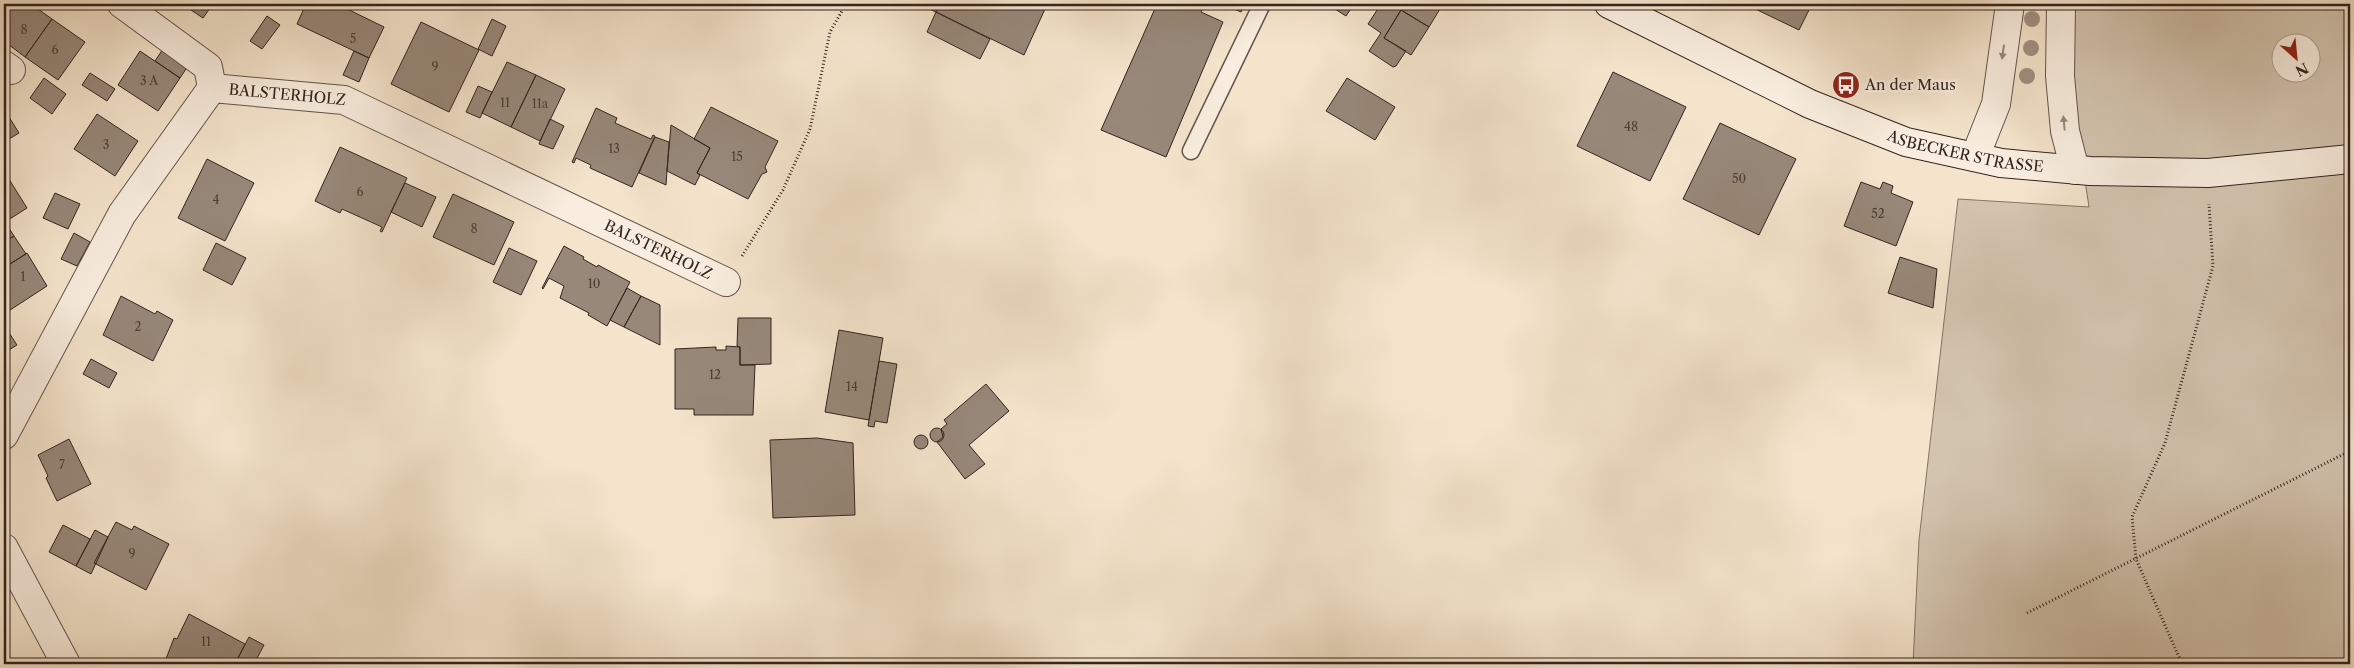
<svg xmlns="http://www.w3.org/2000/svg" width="2354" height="668" viewBox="0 0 2354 668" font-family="'Libre Caslon Text',serif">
<rect width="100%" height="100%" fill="#f4e4cc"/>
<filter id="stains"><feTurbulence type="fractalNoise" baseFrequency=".004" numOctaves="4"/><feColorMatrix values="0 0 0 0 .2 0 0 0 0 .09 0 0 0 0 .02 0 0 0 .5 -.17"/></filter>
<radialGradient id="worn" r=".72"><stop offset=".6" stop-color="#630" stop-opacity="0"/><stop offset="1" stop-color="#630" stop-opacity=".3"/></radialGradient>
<path fill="#d3c4af" stroke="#837467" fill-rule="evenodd" d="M2071,4H2350V664H1913L1919,540L1958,199L2089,207L2065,50ZM2282,42H2312V72H2282Z"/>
<path fill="#978879" stroke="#33251f" d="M4,4H14L7,13L4,10Z
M14,4H31L52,19L25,57L4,41V18Z
M182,4H213L203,18Z
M306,4H337L384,27L369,58L297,24Z
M918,4H940L936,12Z
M940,4H1035L1045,9L1024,55L936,12Z
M1035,4H1048L1045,9Z
M1157,4H1205L1201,12L1223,22L1166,157L1101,130Z
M1222,4H1244L1241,12Z
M1327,4H1354L1346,16Z
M1381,4H1391L1401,10L1384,38L1406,51L1396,66L1393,67L1369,51L1381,33L1368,24Z
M1391,4H1443L1429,27Z
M1745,4H1812L1799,30Z
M1401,10L1429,27L1411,55L1384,38Z
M936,12L990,39L980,59L927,32Z
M267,16L280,25L262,49L250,41Z
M52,19L85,42L58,80L25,57Z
M492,19L506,26L492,56L478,49Z
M421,22L479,50L449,112L391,84Z
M163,49L188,66L180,78L155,61Z
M140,51L180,78L158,111L118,85Z
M354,51L369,58L359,82L343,75Z
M507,62L536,75L511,127L482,113Z
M1613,72L1686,107L1650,181L1577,146Z
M90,73L115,89L107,101L82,85Z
M536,75L565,89L540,141L511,127Z
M44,78L66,94L52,114L30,98Z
M1347,78L1395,107L1375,140L1326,111Z
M478,86L492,92L480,118L466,112Z
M711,107L778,141L765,167L767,172L762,174L748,199L697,173L710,148L694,139Z
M596,108L617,118L615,123L651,139L653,135L655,136L632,187L590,168L591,165L576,158L574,163L572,162Z
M4,109L19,133L4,142Z
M97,114L138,141L115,176L74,149Z
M550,119L564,126L553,149L539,144Z
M1720,123L1796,159L1759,235L1683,199Z
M671,125L710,148L697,173L700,175L695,185L667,171Z
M655,137L669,142L666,185L639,173Z
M340,147L407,178L382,232L380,231L382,227L342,209L340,213L315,201Z
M207,159L254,183L225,241L178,218Z
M7,176L27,208L5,222L14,236L4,242V178Z
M1861,182L1880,189L1883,182L1893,186L1891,193L1913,202L1896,246L1844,226Z
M405,183L436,197L422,227L391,212Z
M55,193L80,204L68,229L43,218Z
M453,194L514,222L494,265L433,237Z
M74,233L90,242L77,266L61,259Z
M14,236L26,254L8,265L4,258V242Z
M216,243L246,258L232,285L203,270Z
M564,246L584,257L583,259L597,267L598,265L630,282L607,326L588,315L589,313L560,298L564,286L549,278L543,289L542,288Z
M509,248L537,261L521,295L493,282Z
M27,253L47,286L4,314V268Z
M1900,257L1937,269L1933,308L1888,293Z
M627,288L641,296L624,327L610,320Z
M121,296L155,314L157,311L173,320L153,361L103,335Z
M641,296L660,305V345L624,327Z
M738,318H771V364L740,365V347L737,346Z
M4,325L17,345L4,353Z
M839,330L883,338L869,420L825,412Z
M726,346L740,347V365H755L753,415H694V409H675V349L716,347V350H726Z
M91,359L117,373L109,388L83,374Z
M879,361L897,364L887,423L875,421L874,427L868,426Z
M986,384L1009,411L969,445L985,464L965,479L937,442L943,437L941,429L947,424L944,420Z
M930 435a7 7 0 1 1 14 0a7 7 0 1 1-14 0Z
M914 442a7 7 0 1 1 14 0a7 7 0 1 1-14 0Z
M817,438L853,443L855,515L773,518L770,440Z
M69,439L91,484L57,501L46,478L48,476L38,455Z
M116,522L132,530L134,526L169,544L146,590L94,563Z
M63,525L90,539L76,566L49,552Z
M95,530L108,537L91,574L76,566Z
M189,614L245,644L235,664H164L174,638L177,639Z
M249,637L264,645L254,664H235Z"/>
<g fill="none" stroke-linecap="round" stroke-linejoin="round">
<g stroke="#63554a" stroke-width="19">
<path id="lane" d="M1191,151L1262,4"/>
</g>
<g stroke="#63554a" stroke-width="30">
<g id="street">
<path d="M122,4L208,67L212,88"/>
<path d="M2061,4L2060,76L2065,131L2075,170"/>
<path d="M4,65L11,70"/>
<path d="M1975,157L1996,104L2010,4"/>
<path id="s1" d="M4,435L122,214L212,88L344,100L726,282"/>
<path d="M4,548L66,664"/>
</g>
</g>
<g stroke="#33251f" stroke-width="30">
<g id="secondary">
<path id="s2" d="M1609,4L1810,104L1906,142L2001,163L2090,171L2208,173L2350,159"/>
</g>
</g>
<path stroke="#33251f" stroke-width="3" stroke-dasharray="1 2.5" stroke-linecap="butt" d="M742,256L783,190L810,129L830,32L846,4
M2027,613L2350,451
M2182,664L2136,559L2132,517L2165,443L2213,266L2209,204"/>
<use href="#lane" stroke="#f8edde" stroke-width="16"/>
<use href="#street" stroke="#f8edde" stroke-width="28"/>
<use href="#secondary" stroke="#f8edde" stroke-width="28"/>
</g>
<g fill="#a09181">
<circle cx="2032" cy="19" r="8"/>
<circle cx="2031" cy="48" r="8"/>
<circle cx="2027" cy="76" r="8"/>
</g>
<defs><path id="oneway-solid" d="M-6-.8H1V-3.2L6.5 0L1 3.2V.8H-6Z" transform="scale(1.25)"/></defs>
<g fill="#96897e">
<use href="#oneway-solid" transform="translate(2003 52) rotate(98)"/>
<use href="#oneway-solid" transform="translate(2064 123) rotate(-95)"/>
</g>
<defs>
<g id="bus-disc" transform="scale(1.4375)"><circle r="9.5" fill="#8f2418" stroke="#f8edde"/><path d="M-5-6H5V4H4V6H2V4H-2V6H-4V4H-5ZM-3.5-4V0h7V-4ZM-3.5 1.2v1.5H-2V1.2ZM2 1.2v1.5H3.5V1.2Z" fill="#fff"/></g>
</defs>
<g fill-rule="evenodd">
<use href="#bus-disc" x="1846" y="85"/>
</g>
<g text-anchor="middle" stroke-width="5" stroke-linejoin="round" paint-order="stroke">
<g font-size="12" fill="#4c3e36">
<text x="24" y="34">8</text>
<text x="353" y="43">5</text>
<text x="55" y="54">6</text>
<text x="435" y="71">9</text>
<text x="149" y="85">3 A</text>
<text x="505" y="107">11</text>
<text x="540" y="108">11a</text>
<text x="1631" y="131">48</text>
<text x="106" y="149">3</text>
<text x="614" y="153">13</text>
<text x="737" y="161">15</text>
<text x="1739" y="183">50</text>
<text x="360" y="196">6</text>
<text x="216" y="204">4</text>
<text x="1878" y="218">52</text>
<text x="474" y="233">8</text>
<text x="23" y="281">1</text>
<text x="594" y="288">10</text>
<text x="138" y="331">2</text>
<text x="715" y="379">12</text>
<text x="852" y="391">14</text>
<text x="62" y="469">7</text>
<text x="132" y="558">9</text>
<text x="206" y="646">11</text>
</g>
<g font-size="15" fill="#33251f" stroke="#f8edde" text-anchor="start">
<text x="1865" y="90">An der Maus</text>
</g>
<g font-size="15" fill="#33251f" stroke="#f8edde">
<text dy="5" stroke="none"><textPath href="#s1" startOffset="481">BALSTERHOLZ</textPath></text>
<text dy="5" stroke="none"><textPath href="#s2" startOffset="388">ASBECKER STRASSE</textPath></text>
<text dy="5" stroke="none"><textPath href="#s1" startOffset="886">BALSTERHOLZ</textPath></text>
</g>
</g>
<rect width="2354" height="668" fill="none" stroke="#f4e4cc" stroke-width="20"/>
<rect x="5" y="5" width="2344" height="658" fill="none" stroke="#33251f" stroke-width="2.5"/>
<rect x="10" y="10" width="2334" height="648" fill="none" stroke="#33251f"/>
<g transform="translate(2296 58) rotate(153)"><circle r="24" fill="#f8edde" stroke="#a99d92"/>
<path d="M0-4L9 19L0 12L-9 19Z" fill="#8f2418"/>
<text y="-8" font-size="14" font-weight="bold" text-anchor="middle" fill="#33251f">N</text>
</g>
<rect width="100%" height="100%" filter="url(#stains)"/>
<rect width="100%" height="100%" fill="url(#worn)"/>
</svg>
